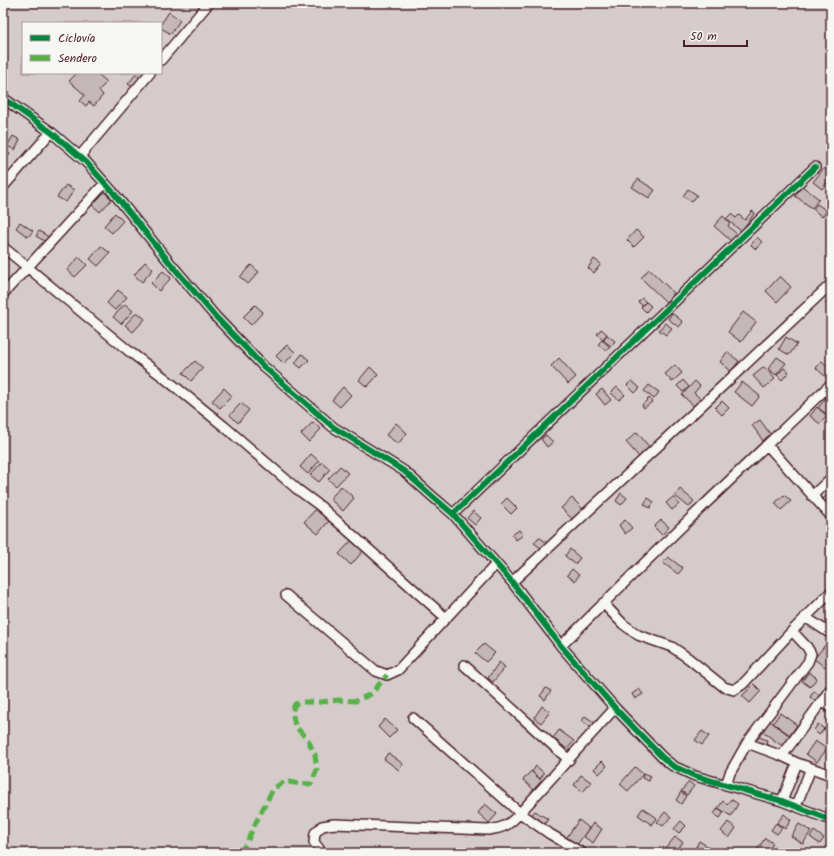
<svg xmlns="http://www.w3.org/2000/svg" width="834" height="856" viewBox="0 0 834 856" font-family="Kalam,sans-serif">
<rect width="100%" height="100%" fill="#ece9e6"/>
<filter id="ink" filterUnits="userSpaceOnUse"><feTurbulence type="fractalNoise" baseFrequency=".025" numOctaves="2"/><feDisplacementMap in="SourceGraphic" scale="8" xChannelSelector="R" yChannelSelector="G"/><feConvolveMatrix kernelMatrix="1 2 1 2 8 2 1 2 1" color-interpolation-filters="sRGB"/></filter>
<g filter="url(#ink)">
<path fill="#d4cbca" stroke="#8f757a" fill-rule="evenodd" d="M3,3H831V853H3ZM23,23H161V73H23Z"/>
<path fill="#c4b7b7" stroke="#4a1f2b" d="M169,12L180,20L171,34L161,28V24Z
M77,73H97L107,82L99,90L103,95L94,106L89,102L86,106L80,101L85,95L69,81Z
M136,74L141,79L134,88L128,84Z
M13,136L20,140L15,150L7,146Z
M4,149L10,154L6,159L3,156V150Z
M824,168L831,174V183L828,181L822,189L813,182Z
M638,179L655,190L649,198L632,187Z
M66,185L74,190L66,202L57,197Z
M802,186L819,199L812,208L795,196Z
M688,189L697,195L692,202L683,196Z
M104,192L112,199L100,212L92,205Z
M817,204L827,211L822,217L813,209Z
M752,211L755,213L741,231L726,219L731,214L736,218L739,215L745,220Z
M115,213L123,221L112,233L104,226Z
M723,216L730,223L728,226L738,235L732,242L714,226Z
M20,222L33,231L28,237L16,228Z
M636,230L644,237L634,247L627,240Z
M39,231L49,237L46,242L36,236Z
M757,237L762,242L756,249L751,245Z
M101,246L110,253L98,266L90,259Z
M79,257L87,265L75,277L67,270Z
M594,259L601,264L594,273L588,268Z
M145,262L153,269L142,282L134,275Z
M251,265L259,272L248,284L240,277Z
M649,269L674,293L666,302L641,278Z
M163,271L171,278L159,291L151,283Z
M780,276L791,287L777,302L766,291Z
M118,290L127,297L115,310L107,303Z
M642,298L646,302L642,305L638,302Z
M831,298V309L825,303Z
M646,302L651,306L646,312L641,307Z
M125,304L133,311L121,324L113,317Z
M255,305L263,312L251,325L243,317Z
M137,312L145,319L133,332L125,325Z
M743,312L756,322L741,342L728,332Z
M672,313L683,322L679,327L668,319Z
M665,323L672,328L666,335L659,330Z
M601,329L607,334L603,339L597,334Z
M607,335L615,341L611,346L603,340Z
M786,337L797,344L789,355L779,349Z
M602,340L610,347L606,351L598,344Z
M287,345L295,352L284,364L276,356Z
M727,352L739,361L731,371L720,362Z
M302,354L309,360L301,368L295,363Z
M777,357L786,363L776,375L768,369Z
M559,358L576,377L568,384L551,366Z
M195,361L203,368L191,381L183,373Z
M822,361L831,370V374L827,378L816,368Z
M675,365L682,373L672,382L665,374Z
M370,367L378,375L367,387L359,380Z
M764,367L775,379L764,388L753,376Z
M784,368L789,372L782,380L777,375Z
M683,380L689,387L683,392L677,386Z
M632,381L640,388L635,393L627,385Z
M695,381L700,386L694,393L703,401L697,409L682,395Z
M742,382L760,396L752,406L734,392Z
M649,385L659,392L654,399L644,391Z
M343,387L351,395L340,407L332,400Z
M617,387L625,395L619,400L611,393Z
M224,388L232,396L220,408L212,401Z
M602,389L611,400L605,405L596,394Z
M831,391V417L818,408Z
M649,398L652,402L644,408L642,405Z
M722,401L729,408L722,415L715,408Z
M241,403L249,410L238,423L230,415Z
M817,407L827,416L820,424L810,416Z
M760,420L771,435L763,441L752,425Z
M313,422L321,429L309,442L301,434Z
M396,423L407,433L398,444L386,435Z
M637,432L651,449L640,458L626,442Z
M546,435L553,442L547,447L541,439Z
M311,454L319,461L308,474L300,467Z
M322,462L330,469L319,482L310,475Z
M340,466L348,473L336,486L328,479Z
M341,486L354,498L343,511L330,499Z
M680,489L694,501L689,507L675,496Z
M621,493L627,498L621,505L616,501Z
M829,493L831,496V507H830L823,499Z
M784,495L791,501L781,510L775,503Z
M673,497L679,504L672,510L666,503Z
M507,498L517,508L511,514L501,504Z
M572,498L584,510L573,520L561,508Z
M648,498L654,502L650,508L644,504Z
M316,509L329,521L318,534L304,522Z
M473,511L481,518L475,525L467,518Z
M625,520L632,528L625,534L619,525Z
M661,520L669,527L662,535L654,527Z
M519,530L523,535L516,540L512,535Z
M539,537L547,543L542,549L534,543Z
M352,540L364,550L351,565L339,554Z
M570,549L580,558L575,564L565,556Z
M668,557L683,568L678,574L663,563Z
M572,569L579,575L575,581L567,575Z
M484,644L495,653L486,662L475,653Z
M826,644L831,647V659L825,667L814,659Z
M499,662L505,667L493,682L488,678Z
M809,672L817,678L810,687L802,681Z
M754,684L761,691L750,703L742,696Z
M546,688L551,691L545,700L540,696Z
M639,689L643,694L635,699L632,694Z
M814,691L821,696L816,702L810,697Z
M542,706L550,712L541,723L534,718Z
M780,713L797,725L790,735L773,723Z
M585,716L595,723L591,728L582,721Z
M385,719L397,730L389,738L378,727Z
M831,720V734L824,729Z
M770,721L790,736L782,746L762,731Z
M818,724L824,729L819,735L814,730Z
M559,730L574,741L567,749L553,738Z
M702,731L709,736L702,745L695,740Z
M759,737L767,740L764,748L754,744Z
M815,741L827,749L817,762L806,754Z
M388,753L403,764L399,770L384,759Z
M602,761L607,766L599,774L594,769Z
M536,766L544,773L540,779L532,772Z
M635,767L643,774L628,791L620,784Z
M531,771L542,781L534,790L523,780Z
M644,773L651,776L649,781L642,778Z
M581,775L591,782L583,792L574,785Z
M689,782L694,786L687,795L681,791Z
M681,792L686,796L681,804L676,800Z
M731,799L738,804L731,816L718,808L723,801L727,804Z
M485,804L497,814L489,823L478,813Z
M643,808L657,818L652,825L638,815Z
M718,808L724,812L720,818L714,814Z
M535,811L548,819L544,825L531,816Z
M665,812L671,817L663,826L657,822Z
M784,814L791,820L785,829L777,823Z
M579,820L589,828L576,846L566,838Z
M681,821L686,826L679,833L674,829Z
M728,822L736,828L729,838L721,831Z
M593,823L602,829L593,843L584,837Z
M776,823L782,828L777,834L771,830Z
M799,824L811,831L803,844L791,836Z
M814,831L824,838L820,844L810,837Z
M675,837L683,842L675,853H670L665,849Z
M765,838L773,843L767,853H761L757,850Z
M699,841L709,847L705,853L696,847Z"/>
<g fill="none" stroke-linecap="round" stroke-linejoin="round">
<g stroke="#4a1f2b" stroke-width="12">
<path id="minor" d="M161,60L209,3
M3,98L51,132L86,162L112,191L170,263L215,316L263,366L333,427L404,471L432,496L453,514L512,582L561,646L615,708L662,757L673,766L695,776L782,801L831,820
M80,156L150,73
M3,187L51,132
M3,247L130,352L162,376L225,427L297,489L320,506L446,618
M3,294L105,183
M767,445L831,516
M812,496L831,478
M453,514L815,167
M512,582L714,394L831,284
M286,595L376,671L387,675L398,670L496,564
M603,603L623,624L638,635L672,647L688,658L724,687L734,690L743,684L792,631L831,592
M805,617L831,634
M561,646C649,557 740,470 831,384
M464,665L569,760
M822,701L831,688
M831,708L822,701L782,756L797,763L831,775
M413,718L520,813L550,834L582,853
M747,743L782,756
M726,785L730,773L747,743L808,662L811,654L807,647L792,631
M782,801L797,763
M796,806L811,768
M322,853L314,842L315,833L322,826L334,824L488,830C504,828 509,825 520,813L615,708"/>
</g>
<use href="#minor" stroke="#f6f6f2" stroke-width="9"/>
<path stroke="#57b146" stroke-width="5" stroke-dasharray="10 5" stroke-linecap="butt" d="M240,853L247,842L253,828L273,789L285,781L295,783L311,784L317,770L315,755L308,740L295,726L292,711L295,704L301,702H320L339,700L356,701L371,694L387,675"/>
<g stroke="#f6f6f2" stroke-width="8">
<path id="cycleway" d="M3,98L51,132L86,162L112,191L170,263L215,316L263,366L333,427L404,471L432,496L453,514L512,582L561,646L615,708L662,757L673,766L695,776L782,801L831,820
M453,514L815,167"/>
</g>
<use href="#cycleway" stroke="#00873e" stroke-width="6"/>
</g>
</g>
<rect width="834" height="856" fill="none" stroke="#f6f6f2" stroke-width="16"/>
<rect x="8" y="8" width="818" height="840" fill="none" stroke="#4a1f2b" stroke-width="1.5" filter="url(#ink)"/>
<rect x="22" y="22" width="140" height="52" fill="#f6f6f2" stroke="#b1a0a2"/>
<rect x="30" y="35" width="20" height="6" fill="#00873e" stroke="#b1a0a2"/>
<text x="58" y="42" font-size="12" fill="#4a1f2b">Ciclovía</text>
<rect x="30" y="55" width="20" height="6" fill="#57b146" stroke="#b1a0a2"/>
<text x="58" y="62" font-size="12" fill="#4a1f2b">Sendero</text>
<path d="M684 40v6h63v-6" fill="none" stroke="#4a1f2b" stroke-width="2"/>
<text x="690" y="40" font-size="12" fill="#4a1f2b" stroke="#f6f6f2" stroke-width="3" paint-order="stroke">50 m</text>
</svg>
